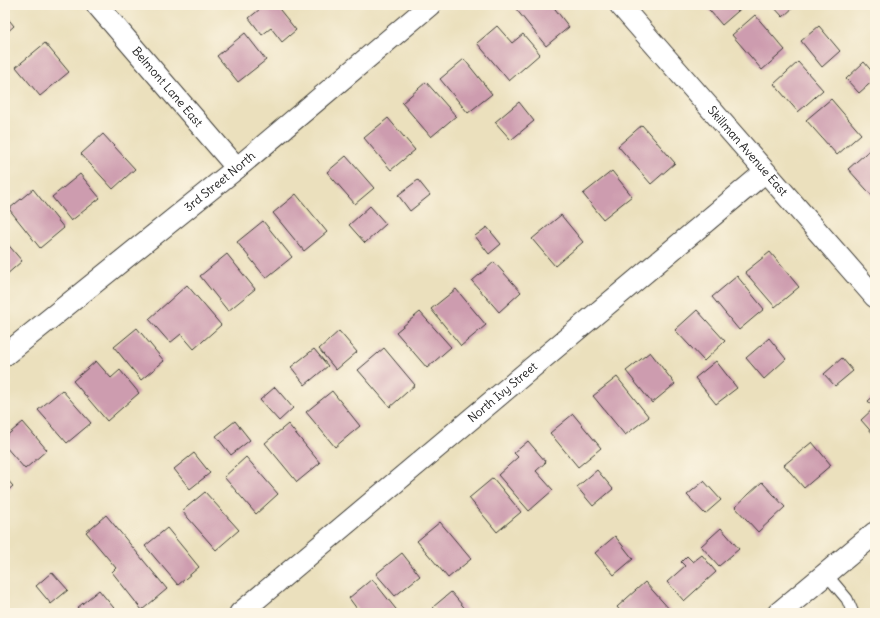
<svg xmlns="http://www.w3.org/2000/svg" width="880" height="618" viewBox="0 0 880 618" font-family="Delius,sans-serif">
<rect width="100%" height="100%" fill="#fcf5e5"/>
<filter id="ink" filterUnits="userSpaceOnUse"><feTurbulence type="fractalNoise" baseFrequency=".025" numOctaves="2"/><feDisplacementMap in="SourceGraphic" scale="8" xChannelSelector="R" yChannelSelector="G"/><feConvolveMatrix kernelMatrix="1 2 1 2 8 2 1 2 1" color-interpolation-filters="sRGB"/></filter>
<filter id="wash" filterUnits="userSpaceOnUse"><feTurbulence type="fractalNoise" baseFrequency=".012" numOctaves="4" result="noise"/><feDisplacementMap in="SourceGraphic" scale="16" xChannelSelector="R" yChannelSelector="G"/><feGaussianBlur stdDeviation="0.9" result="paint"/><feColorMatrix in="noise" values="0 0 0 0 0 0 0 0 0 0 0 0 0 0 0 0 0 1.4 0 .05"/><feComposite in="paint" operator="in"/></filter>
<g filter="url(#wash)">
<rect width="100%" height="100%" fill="#ebe0bd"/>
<g id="blocks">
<path fill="#cd9caf" d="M265,5H276L296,30L282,42L271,28L262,35L249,18Z
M522,5H552L569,27L546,46L516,9Z
M705,5H745L722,25Z
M772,5H796L783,17Z
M5,15L14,26L5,34Z
M755,15L785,50L762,70L732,35Z
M497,26L512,43L523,34L540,54L509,81L477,43Z
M819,26L840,51L822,67L801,41Z
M245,33L266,60L238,82L217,56Z
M45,43L69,72L40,96L16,67Z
M464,59L492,94L468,113L440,79Z
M798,62L823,90L798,112L774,84Z
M864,62L875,75V79L859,93L846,79Z
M426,82L456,116L431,137L402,103Z
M831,99L861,134L837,155L806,120Z
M519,102L534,121L511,140L495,122Z
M388,118L415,150L391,170L364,138Z
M642,125L675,163L651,184L618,146Z
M103,134L135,169L113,189L81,154Z
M873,147L875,150V199L848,169Z
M346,156L374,188L355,204L327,172Z
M612,171L632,196L603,219L583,194Z
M80,174L100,198L71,221L52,197Z
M418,180L430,195L410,211L398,195Z
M33,189L64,228L40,248L9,209Z
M296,194L327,232L304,251L273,213Z
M370,206L386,224L365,243L349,225Z
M561,215L583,242L555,266L532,239Z
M263,221L292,257L266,278L237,242Z
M487,227L501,244L489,254L475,236Z
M5,241L22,261L5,276Z
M770,252L799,287L775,307L745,272Z
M227,254L255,289L228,311L200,276Z
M494,262L521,292L499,312L472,281Z
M737,276L764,309L739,330L712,297Z
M187,285L221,325L194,349L181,334L170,343L149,319Z
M456,289L486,325L461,346L431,309Z
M697,310L725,341L704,361L675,330Z
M420,312L451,347L427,368L396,332Z
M137,328L164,361L141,380L114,347Z
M339,331L357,352L336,370L319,349Z
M769,338L786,359L764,379L746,358Z
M384,348L415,385L390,407L358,370Z
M314,349L328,366L305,385L291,367Z
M650,352L675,384L652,403L626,371Z
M842,358L853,371L835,386L824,374Z
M96,361L111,378L120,370L139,393L107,421L73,381Z
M716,361L737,388L716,404L695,378Z
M617,377L649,417L625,435L593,396Z
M275,387L293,408L279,421L260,400Z
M62,390L91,423L67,443L38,410Z
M332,391L360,426L335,447L306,412Z
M875,395V436L861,420L874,408L868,401Z
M573,414L601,448L578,467L550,433Z
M235,421L250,440L231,455L216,436Z
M23,422L47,450L25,469L5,446V437Z
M288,424L320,463L297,482L265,443Z
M528,441L546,462L536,471L553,490L529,511L498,475L518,457L514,453Z
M812,442L831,465L804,488L784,465Z
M194,453L210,473L190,489L174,469Z
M246,457L278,494L256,514L224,477Z
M597,470L613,489L593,506L577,487Z
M5,477L13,486L5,493Z
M493,478L521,512L497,532L469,498Z
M704,481L721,500L705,514L687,495Z
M762,482L785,507L758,532L735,507Z
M205,492L239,530L216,550L182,511Z
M106,515L167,589L142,610L112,572L116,568L86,532Z
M440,522L471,559L448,578L417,541Z
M167,528L199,567L178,585L145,546Z
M721,528L739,549L719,566L701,546Z
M615,536L633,559L614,575L595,553Z
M402,553L420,576L395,596L376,574Z
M702,555L716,572L684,601L667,582L685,566L681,562L687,556L693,562Z
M52,572L68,590L51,604L36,586Z
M372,579L399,613H360L349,598Z
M645,582L671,611L669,613H622L617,607Z
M99,590L118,613H81L77,608Z
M451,592L468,612L467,613H438L433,607Z"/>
</g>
</g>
<g filter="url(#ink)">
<use href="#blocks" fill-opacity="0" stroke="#3b3934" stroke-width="1"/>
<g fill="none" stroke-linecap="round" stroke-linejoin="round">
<g stroke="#3b3934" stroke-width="13">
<path id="service" d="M826,574L847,599L853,613"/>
</g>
<g stroke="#3b3934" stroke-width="23">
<g id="minor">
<path id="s1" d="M97,5L237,168"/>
<path id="s2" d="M620,5L875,297"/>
<path id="s3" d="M5,355L237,168L430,5"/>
<path id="s4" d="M240,613L765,172"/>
</g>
</g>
<g stroke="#3b3934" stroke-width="24">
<path id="tertiary" d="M779,613L875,533"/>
</g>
<use href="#service" stroke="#fff" stroke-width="11"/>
<use href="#minor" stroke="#fff" stroke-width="21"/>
<use href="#tertiary" stroke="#fff" stroke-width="22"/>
</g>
</g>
<g text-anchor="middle" stroke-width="3" stroke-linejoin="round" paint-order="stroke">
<g font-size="12" fill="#1c1c1c" stroke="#fcf5e5">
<text dy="4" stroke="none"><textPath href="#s1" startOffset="108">Belmont Lane East</textPath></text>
<text dy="4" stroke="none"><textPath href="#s2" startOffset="194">Skillman Avenue East</textPath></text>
<text dy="4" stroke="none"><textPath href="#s3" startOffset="276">3rd Street North</textPath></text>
<text dy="4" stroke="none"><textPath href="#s4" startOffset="343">North Ivy Street</textPath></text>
</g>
</g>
<rect width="880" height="618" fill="none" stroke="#fcf5e5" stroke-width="20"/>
</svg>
